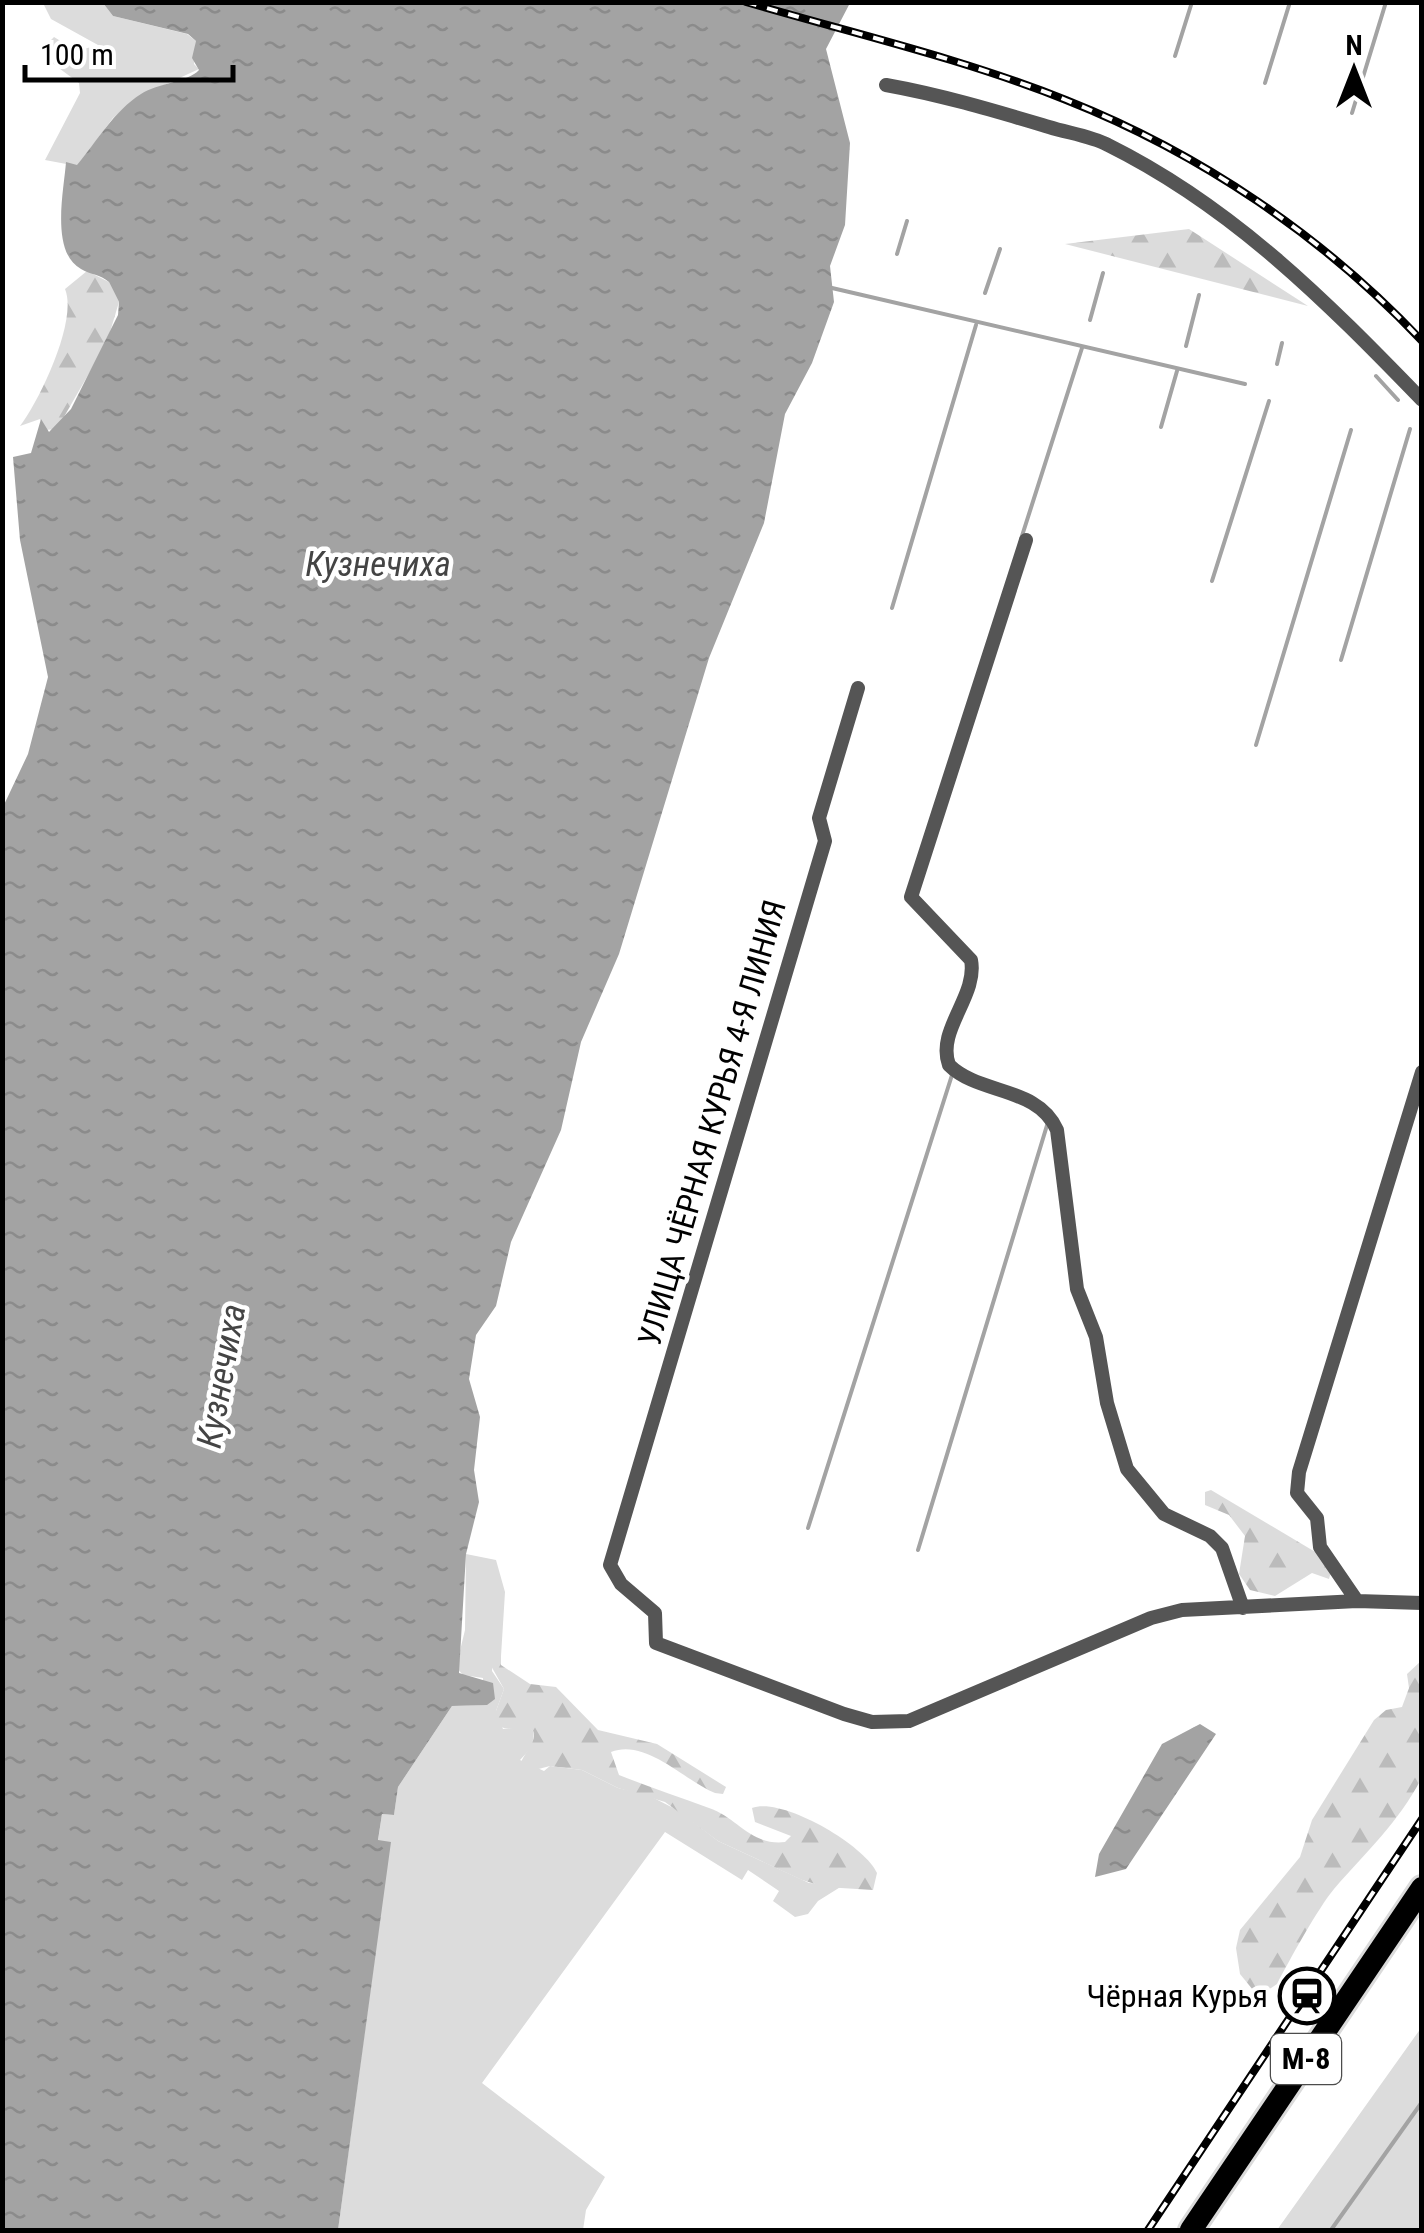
<svg xmlns="http://www.w3.org/2000/svg" width="1424" height="2233" viewBox="0 0 1424 2233" font-family="'Roboto Condensed',sans-serif">
<defs>
<pattern id="forest-firs" width="22" height="20" patternUnits="userSpaceOnUse" patternTransform="scale(2.5)"><rect width="22" height="20" fill="#dcdcdc"/><path d="M5 1l3.5 6h-7zM16 11l3.5 6h-7z" fill="#bbb"/></pattern>
<pattern id="water-ripples" width="26" height="14" patternUnits="userSpaceOnUse" patternTransform="scale(2.5)"><rect width="26" height="14" fill="#a3a3a3"/><path d="M2 4q2-2 4 0t4 0M15 11q2-2 4 0t4 0" fill="none" stroke="#8b8b8b"/></pattern>
</defs>
<rect width="100%" height="100%" fill="#fff"/>
<path fill="#dcdcdc" d="M43,3H103L113,16L187,34L196,41L194,64L199,69L136,98L113,118L77,166L45,160L80,93L79,83L48,60L47,44L54,37L77,51L98,45L51,19Z
M466,1554L496,1560L505,1592L501,1656L493,1657L492,1671L504,1689L496,1711L503,1729L529,1726L534,1732L532,1747L520,1760L544,1771L550,1766L582,1770L618,1788L648,1795L679,1811L718,1841L809,1883L842,1886L818,1901L808,1914L795,1917L773,1901L779,1891L748,1870L742,1880L665,1832L482,2083L605,2177L586,2210L583,2230H338L390,1843L378,1841L382,1814L394,1815L398,1787L452,1706L483,1705V1678L463,1675L456,1667L465,1630Z
M1421,2028V2230H1277Z"/>
<path fill="url(#forest-firs)" d="M1189,229L1308,306L1065,244Z
M87,271L109,282L119,302L107,342L57,429L45,430L40,419L20,426C40,400 78,320 65,289Z
M1211,1490L1317,1553L1331,1572L1329,1579L1312,1573L1275,1596L1250,1590L1239,1574L1245,1536L1229,1515L1205,1505V1492Z
M493,1656H501V1665L530,1684L556,1687L598,1730L657,1744L726,1787L723,1794L715,1793C685,1781 646,1738 611,1752L619,1775C649,1787 679,1797 709,1808C738,1818 751,1846 785,1842L791,1836L755,1822L752,1808C782,1796 866,1846 877,1873L873,1890L825,1887L802,1880L718,1841L665,1802L618,1788L582,1770L550,1766L527,1772L520,1768C521,1754 535,1748 534,1732L529,1727C515,1728 500,1733 493,1719L504,1689L490,1664Z
M1421,1661V1779C1399,1822 1365,1853 1334,1889C1318,1908 1289,1961 1277,1984L1265,1992L1253,1990L1240,1974L1236,1948L1240,1930L1300,1857L1312,1820L1374,1720L1386,1710L1402,1707L1409,1688L1407,1674Z"/>
<path fill="url(#water-ripples)" d="M103,3H850L826,49L850,143L845,225L830,266L834,302L812,363L785,414L764,523L709,658L619,954L581,1042L561,1130L511,1242L496,1306L476,1335L469,1379L480,1417L474,1470L479,1502L466,1554L459,1673L493,1683L495,1699L487,1705L452,1706L398,1787L394,1815L382,1814L378,1840L391,1842L338,2230H3L2,809L28,754L48,677L20,540L13,457L31,453L41,419L49,432L71,409L118,315L119,302L109,282C100,274 91,275 81,269C50,252 64,190 66,162L77,165C97,141 114,111 141,94C158,83 188,82 199,70L192,58L196,41L188,34L113,16Z
M1200,1724L1216,1734L1126,1869L1095,1877L1099,1854L1162,1744Z"/>
<g fill="none" stroke-linecap="round" stroke-linejoin="round">
<path stroke="#a3a3a3" stroke-width="4" d="M1175,56L1192,2
M1265,83L1290,2
M1352,113L1386,2
M897,254L907,221
M832,288L1245,384
M985,293L1000,249
M1090,320L1103,273
M1186,346L1199,295
M1277,364L1282,343
M1376,376L1398,400
M1161,427L1177,371
M1021,539L1082,348
M1212,581L1269,401
M892,608L976,325
M1341,660L1410,429
M1256,745L1351,430
M808,1528L952,1075
M918,1550L1048,1122
M1331,2230L1422,2102"/>
<g stroke="#dbdbdb" stroke-width="28">
<path id="primary" d="M1191,2230L1422,1888"/>
</g>
<path stroke="#555" stroke-width="14" d="M886,85C942,95 995,111 1049,127C1068,133 1091,136 1108,145C1233,207 1326,301 1422,400
M1026,540L911,897L971,960C978,996 936,1030 949,1065C979,1095 1038,1086 1057,1130L1077,1289L1096,1337L1107,1403L1127,1469L1164,1514L1210,1536L1222,1548L1243,1608
M858,688L819,818L825,841L610,1565L621,1584L655,1613L656,1643L844,1714L872,1722L909,1721L1151,1618L1182,1610L1357,1601L1422,1603
M1357,1601L1320,1547L1317,1518L1297,1493L1299,1472L1422,1072"/>
<use href="#primary" stroke="#000" stroke-width="22"/>
<g stroke="#000" stroke-width="8">
<path id="rail" d="M746,2C852,33 964,59 1066,100C1200,153 1323,236 1422,341
M1148,2230L1422,1819"/>
</g>
<use href="#rail" stroke="#fff" stroke-width="4" stroke-dasharray="11" stroke-linecap="butt"/>
</g>
<defs>
<g id="station-ring" transform="scale(2.875)"><circle r="9.5" fill="#fff" stroke="#000" stroke-width="1.5"/><path d="M-3-6H3Q5-6 5-4V2Q5 4 3 4L4.5 6H3L1.5 4h-3L-3 6H-4.5L-3 4Q-5 4-5 2V-4Q-5-6-3-6ZM-3.5-4v3h7v-3ZM-3.5 1v1.5H-2V1ZM2 1v1.5H3.5V1Z" fill="#000"/></g>
</defs>
<g fill-rule="evenodd">
<use href="#station-ring" x="1307" y="1996"/>
</g>
<g text-anchor="middle" stroke-width="9" stroke-linejoin="round" paint-order="stroke">
<rect fill="#fff" stroke="#4c4c4c" stroke-width="2.5" x="1271" y="2034" width="70" height="50" rx="8"/>
<g font-size="30" font-weight="bold" fill="#000">
<text x="1306" y="2069">М-8</text>
</g>
<g font-size="32" fill="#000" stroke="#fff">
<text transform="translate(712 1123) rotate(-74)" y="11">УЛИЦА ЧЁРНАЯ КУРЬЯ 4-Я ЛИНИЯ</text>
</g>
<g font-size="32" fill="#000" stroke="#fff" text-anchor="end">
<text x="1268" y="2007">Чёрная Курья</text>
</g>
<g font-size="35" font-style="italic" fill="#444" stroke="#fff">
<text x="378" y="576">Кузнечиха</text>
<text transform="translate(221 1376) rotate(-80)" y="12">Кузнечиха</text>
</g>
</g>
<rect width="1424" height="2233" fill="none" stroke="#000000" stroke-width="10"/>
<g transform="translate(1354 70)" stroke="#ffffff" stroke-width="8" paint-order="stroke">
<path d="M0-8L18 38L0 25L-18 38Z" fill="#000000"/>
<text y="-15" font-size="28" font-weight="bold" text-anchor="middle" fill="#000000">N</text>
</g>
<path d="M25 65v15h208v-15" fill="none" stroke="#000000" stroke-width="5"/>
<text x="40" y="65" font-size="30" fill="#000000" stroke="#ffffff" stroke-width="8" paint-order="stroke">100 m</text>
</svg>
